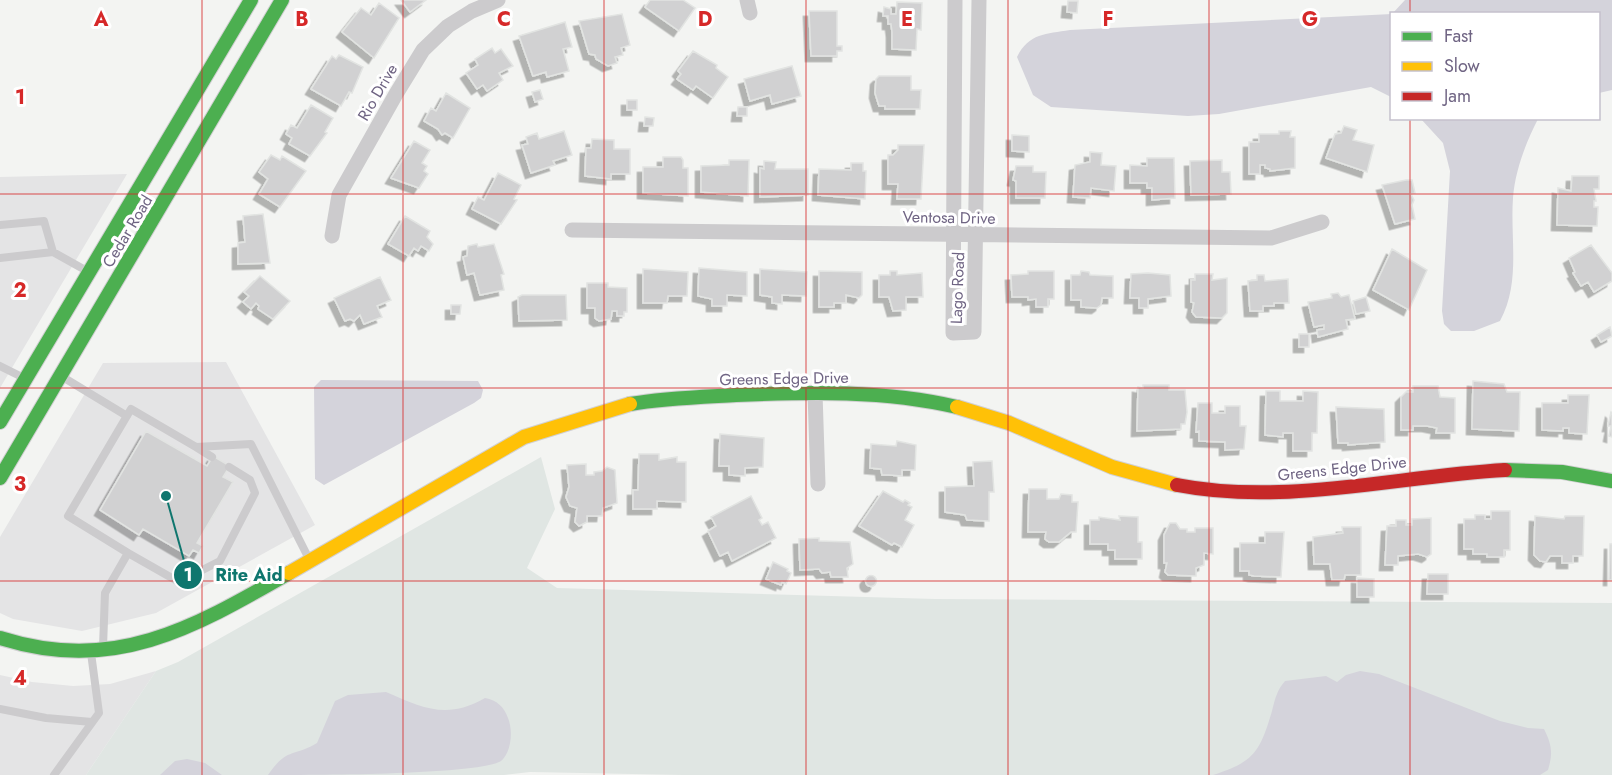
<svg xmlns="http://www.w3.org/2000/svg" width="1612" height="775" viewBox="0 0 1612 775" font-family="Jost,sans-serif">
<defs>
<filter id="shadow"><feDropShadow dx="-5.5" dy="5.5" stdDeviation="0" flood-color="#0004"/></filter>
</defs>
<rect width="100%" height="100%" fill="#f3f4f2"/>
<path fill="#e4e4e5" d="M127,174L0,388V177Z
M226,362L315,525L156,613L82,631L13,619L0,613V537L103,363Z
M156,671L86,775H0V675L32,682L73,686L110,684Z"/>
<path fill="#e0e6e3" d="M541,457L555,509L527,568L557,588L935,599L1612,603V775H683L530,772L504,775H86L156,671L178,662Z"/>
<path fill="#d4d3db" d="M1405,0H1612V90L1599,93L1598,14H1392Z
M1392,14L1391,97L1371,87L1219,114L1188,116L1051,107L1033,95L1017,57C1029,33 1046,34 1070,30Z
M1421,119H1538C1526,142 1515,171 1513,198C1510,239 1521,283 1500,321L1474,331H1451L1444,324L1442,311L1450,171L1443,143Z
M321,380L478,381L483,390L481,398L474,403L324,485L315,479L314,387Z
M1360,671L1379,674L1500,721L1528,728L1544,729C1552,745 1553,753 1548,770L1540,775H1213C1254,762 1260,752 1272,711C1275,699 1277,690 1285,681L1326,676L1337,682L1346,675Z
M386,692C423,708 447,720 485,698C497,700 504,707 508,718C513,730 512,751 501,761C480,775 306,775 268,775C287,747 294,757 317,743L335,701L348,695Z
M187,759L205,763L222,775H160L175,761Z"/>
<path fill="#d1d1d2" stroke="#e2e4e2" stroke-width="1.5" filter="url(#shadow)" d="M401,0H426L410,12Z
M650,0H683L695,8L679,31L645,7Z
M1068,1H1078L1077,13L1067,12Z
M897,2L922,3L921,30L917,29L916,50L892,49V32L891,24H888V16H883L884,7L891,9V14H896Z
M379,3L399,18L374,58L342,32L361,8L371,15Z
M809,11H837V46H842V51H837V56H811Z
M622,14L630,45L621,48L623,55L615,57L617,63L608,66L596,59L595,55L589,54L579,21Z
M565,22L572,47L563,49L569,71L547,77L546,72L533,76L519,36Z
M492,48L495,53L501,49L513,66L499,73L503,80L487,91L483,85L477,89L466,73L478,65L475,59Z
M693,51L717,65L716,68L728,77L713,98L696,86L693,90L677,79L681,74L678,71Z
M339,55L363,67L352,93L349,92L341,106L311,89L332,56L336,59Z
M792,66L801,96L772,104L770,95L750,101L744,79Z
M879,76H911V90H921L920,109H885V106H879L875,93L876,79Z
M540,90L543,99L535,102L532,92Z
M446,93L470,108L453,138L445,133L442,135L438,129L424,121L431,108L436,111Z
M627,100H637V110H627Z
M311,105L333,118L325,132L327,133L310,156L289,144L292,138L286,134L291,125L297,128Z
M738,107H747V116H737Z
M645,117L654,118L653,126H644Z
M1344,126L1357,130L1353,140L1374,145L1367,172L1326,158L1335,134L1341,133Z
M564,131L572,155L553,161L555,165L531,173L522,145L528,144L526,137L537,133L539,139Z
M1279,131H1291L1290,137H1295V168L1270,171V169L1265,168V165H1260V174H1249V142H1259V134H1279Z
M1012,135L1029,136V152L1012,151Z
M592,139L614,140V149H630V174H611V179L585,176L586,148H591Z
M414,141L430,150L422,163L427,166L424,171L428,174L419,188L391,178Z
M898,145H924L921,199H897L898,184H888V155H893L898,150Z
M1090,152L1102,153L1101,165L1116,166L1114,191L1091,188L1090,198L1073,197L1075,165L1090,162Z
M271,155L280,160L282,156L306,171L280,207L259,194L268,179L259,172Z
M663,157H681L683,160V168H688V196L643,193V167H663Z
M1147,158H1174L1175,198L1152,200V188H1147V183H1130V165L1147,166Z
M729,160H749L748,196L701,192V166L729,165Z
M1222,160V172H1230L1231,194L1191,195L1190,161Z
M764,161L776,162L775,169H808V195L760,197V168L764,169Z
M851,163H863V171H866L865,199L818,195L819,169L851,170Z
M1016,166H1033V172H1046L1045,198H1016V181L1013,180Z
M498,173L521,185L514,199L517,200L501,224L472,209L478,197L484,200Z
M1572,176H1599V189H1594L1596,201H1594V207H1598L1597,226L1557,225L1558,188L1571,191Z
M1406,180H1412L1415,193L1411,194L1414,200L1412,205L1415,219L1395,224L1382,185Z
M263,214L270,263L238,264V243L245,242L243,216Z
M405,216L430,231L427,237L433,244L429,251L421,246L418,251L414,248L409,256L388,244Z
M477,244L478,247L494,244L504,274L501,275L504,290L480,295L474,273L467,275L463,257L467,256L468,246Z
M1591,245L1612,273V281L1594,292L1588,282L1581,286L1573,273L1575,272L1569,258Z
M1392,249L1427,270L1409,310L1373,290Z
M699,268L747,272V296L727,295V306H712V299L698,296Z
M643,269L688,272L687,296H668L667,303H643Z
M760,269L807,272L806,296L782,295V304L772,303V297L760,295Z
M819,271L862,272V295L859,298L846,295V303H834V307H819Z
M890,271H897V275L922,273L923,297H906V310L893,311L889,297H879V275H890Z
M1028,271H1054V299H1048V307H1036V299L1028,300V297H1012L1011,275L1028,274Z
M1081,271L1089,272L1090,275L1113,276V298H1102L1101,305L1097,308L1081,307V300H1071V275H1080Z
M1148,273L1170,275L1171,296L1148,299V308H1139V298H1130L1131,274Z
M1195,274H1213L1212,280L1227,278V313L1222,318L1196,317L1192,312L1194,303L1191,302V280H1195Z
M1257,275H1264L1265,281L1288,279L1289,303H1274V306H1263V311H1250L1248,281L1257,280Z
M260,276L290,301L273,319L258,309L259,306L256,303L251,309L243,302L249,296L244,292Z
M380,277L391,300L377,306L382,317L364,324L360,315L354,321L350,319L345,321L334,298Z
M587,283H608V287L627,288V312H624V316H617V311H612L611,319L599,321L595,318V308H587Z
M1338,293L1341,297L1349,295L1355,319L1346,320L1348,329L1318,337L1317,330L1324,329V325L1314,327L1308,302L1332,298L1331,294Z
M522,295H566L567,320L519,321L518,297Z
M1366,297L1370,311L1356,314L1353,301Z
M451,305H461L460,314H451Z
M1610,327L1612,336L1601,342L1597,335Z
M1299,334H1309V347H1299Z
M1473,381L1504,384L1507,392H1520L1519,431L1472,429Z
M1143,385H1169V390H1185L1187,412L1185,424H1181V429L1137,431L1138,387L1143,388Z
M1413,386H1438L1440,397L1455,398V433H1436L1437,428L1427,426H1413V430H1401V397L1406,392H1413Z
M1266,391H1280V401H1303V391L1318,392L1317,433H1312V451H1293V433H1283V437L1265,435Z
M1568,395H1589L1587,434L1569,433V428H1563V431L1542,430V403H1568Z
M1198,403H1212V413H1225V406H1240V426H1246L1244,449L1225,450V442L1199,441V431L1196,432Z
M1336,407L1384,409L1385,442L1348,445V443H1338Z
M1611,412L1612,413V437L1609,436L1611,426H1608Z
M146,431L207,466L213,456L230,466L223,477L233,482L197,543L203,546L199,553L193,550L189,556L143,529L139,535L100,510Z
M720,434L764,438L763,467L745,468V476L729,475V466H719Z
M897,441L916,445L915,470H902V476L889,475H882L881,469L870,468L871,444L896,446Z
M639,454H659V460L677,457V462H686V502L657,501V509H633V490H638Z
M992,461L994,492H989V521L967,520L965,515L945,512V487L974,486L973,462Z
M586,464V475H594V472L602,471L607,467L615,470L617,503L603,508L602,516H587V522L579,526L575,522L577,508L570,506L566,497L569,487L567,465Z
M1029,489H1047V499H1059L1061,494L1072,495V502H1078L1076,532H1071L1059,542H1049L1045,539L1046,532H1028Z
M883,491L903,502L905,500L910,503L908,505L912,507L905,520L914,525L902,547L894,543L892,545L859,526Z
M751,496L762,518L759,520L762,525L768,522L776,538L732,561L728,552L720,556L708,531L716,526L711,517Z
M1491,511H1510V550H1504V557H1487V554H1473V549H1464V519H1475V515H1485V519H1491Z
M1119,516L1138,517V542H1142V559H1115V550H1108V544H1090V520H1099V517L1120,520Z
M1535,516L1564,519L1565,516H1584L1583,556H1573V563H1562V556H1550L1546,562L1540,561L1534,555Z
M1431,518V554L1427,557L1418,554L1398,556V565H1385L1387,526H1396V520H1406V525H1412V519Z
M1170,523H1176L1180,529H1187V532H1195V528H1213V554L1204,553V565L1196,568V576L1168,575L1165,572L1167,563H1164V535Z
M1342,527H1361V575H1345L1344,580H1332L1330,564H1314L1313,537L1343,533Z
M1265,532H1284L1281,577L1254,576L1249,575V571H1240V543H1265Z
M819,538V541L850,542L853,564L847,568L848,577H831L830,572L822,573L819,569L800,570L799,539Z
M1610,544H1612V580H1609Z
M773,562L788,569L787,571L791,573L786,584L782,582L781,585L766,579Z
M1428,574H1448V594H1427Z
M865.5 581a5.5 5.5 0 1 1 11 0a5.5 5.5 0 1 1-11 0Z
M1357,578L1374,579V597H1357Z"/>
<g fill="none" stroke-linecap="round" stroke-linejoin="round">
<g stroke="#d1d0d2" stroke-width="16">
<path id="fast" d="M630,404C665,398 701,397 736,395C810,392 884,390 957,407
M0,422L251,0
M1505,470L1562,472L1612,481
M0,478L282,0
M0,638C114,674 193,628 289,573"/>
</g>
<g stroke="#d1d0d2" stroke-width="16">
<path id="slow" d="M957,407L1009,423L1112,467L1177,485
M289,573L524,437L630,404"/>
</g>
<g stroke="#d1d0d2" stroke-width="16">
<path id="jam" d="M1177,485C1285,506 1397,476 1505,470"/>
</g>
<path stroke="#cccbcd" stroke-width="8" d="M0,225L44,221L53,252
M0,258L53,252L87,271
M0,366L24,378
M61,376L127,416
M196,447L212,457
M128,553L179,582L220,561L255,493L250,480L229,467
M103,647L105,593L128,553L68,516L131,409L196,447L251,444L309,559
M0,709L46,718L92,722
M54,775L99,713L91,653"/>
<path stroke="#cccbcd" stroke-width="15" d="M747,0L750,13
M955,0L953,333L974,332L979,0
M572,230L1271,238L1322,222
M332,236L339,195L396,94L423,50L448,26L472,11L498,0
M815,393L818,484"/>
<use href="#fast" stroke="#4caf50" stroke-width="14"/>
<use href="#slow" stroke="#ffc107" stroke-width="14"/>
<use href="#jam" stroke="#c62828" stroke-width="14"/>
</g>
<path fill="none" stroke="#d62828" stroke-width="1.5" stroke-opacity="0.55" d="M202,0V775M403,0V775M604,0V775M806,0V775M1008,0V775M1209,0V775M1410,0V14M1410,118V775M0,194H1612M0,388H1612M0,581H1612"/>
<g text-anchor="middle" stroke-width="6" stroke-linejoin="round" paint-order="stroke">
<g font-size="16" fill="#6f6483" stroke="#fff">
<text transform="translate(377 92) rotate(-60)" y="6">Rio Drive</text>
<text transform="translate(949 217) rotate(1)" y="6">Ventosa Drive</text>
<text transform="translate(127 231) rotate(-59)" y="6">Cedar Road</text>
<text transform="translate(957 288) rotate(-88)" y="6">Lago Road</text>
<text transform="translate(784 378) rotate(-1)" y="6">Greens Edge Drive</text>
<text transform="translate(1342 468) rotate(-6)" y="6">Greens Edge Drive</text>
</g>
</g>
<g font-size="20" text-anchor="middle" font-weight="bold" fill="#d62828" stroke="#fff" stroke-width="6" stroke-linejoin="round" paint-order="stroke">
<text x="101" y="26">A</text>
<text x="302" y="26">B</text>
<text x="504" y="26">C</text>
<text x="705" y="26">D</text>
<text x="907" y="26">E</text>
<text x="1108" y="26">F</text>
<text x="1310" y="26">G</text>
<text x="20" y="104">1</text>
<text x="20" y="297">2</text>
<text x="20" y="491">3</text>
<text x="20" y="685">4</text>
</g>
<path fill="none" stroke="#0f766e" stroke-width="2" d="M166 496L188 575"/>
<g fill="#0f766e" stroke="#fff" stroke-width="2">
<circle cx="166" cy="496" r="6"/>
<circle cx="188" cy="575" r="15"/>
</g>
<g font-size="18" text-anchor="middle" font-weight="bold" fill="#fff">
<text x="188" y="581">1</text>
</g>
<g font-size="18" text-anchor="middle" font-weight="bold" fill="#0f766e" stroke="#fff" stroke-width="6" stroke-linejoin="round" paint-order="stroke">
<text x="249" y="581">Rite Aid</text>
</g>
<rect x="1390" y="12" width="210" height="108" fill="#ffffff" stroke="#c5c1cd" stroke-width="1.5"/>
<rect x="1402" y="32" width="30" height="9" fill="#4caf50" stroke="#c5c1cd" stroke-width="1.5"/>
<text x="1444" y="42" font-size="18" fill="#6f6483">Fast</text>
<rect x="1402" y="62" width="30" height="9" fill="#ffc107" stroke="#c5c1cd" stroke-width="1.5"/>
<text x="1444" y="72" font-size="18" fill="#6f6483">Slow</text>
<rect x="1402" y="92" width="30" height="9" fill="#c62828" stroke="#c5c1cd" stroke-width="1.5"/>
<text x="1444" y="102" font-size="18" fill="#6f6483">Jam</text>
</svg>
